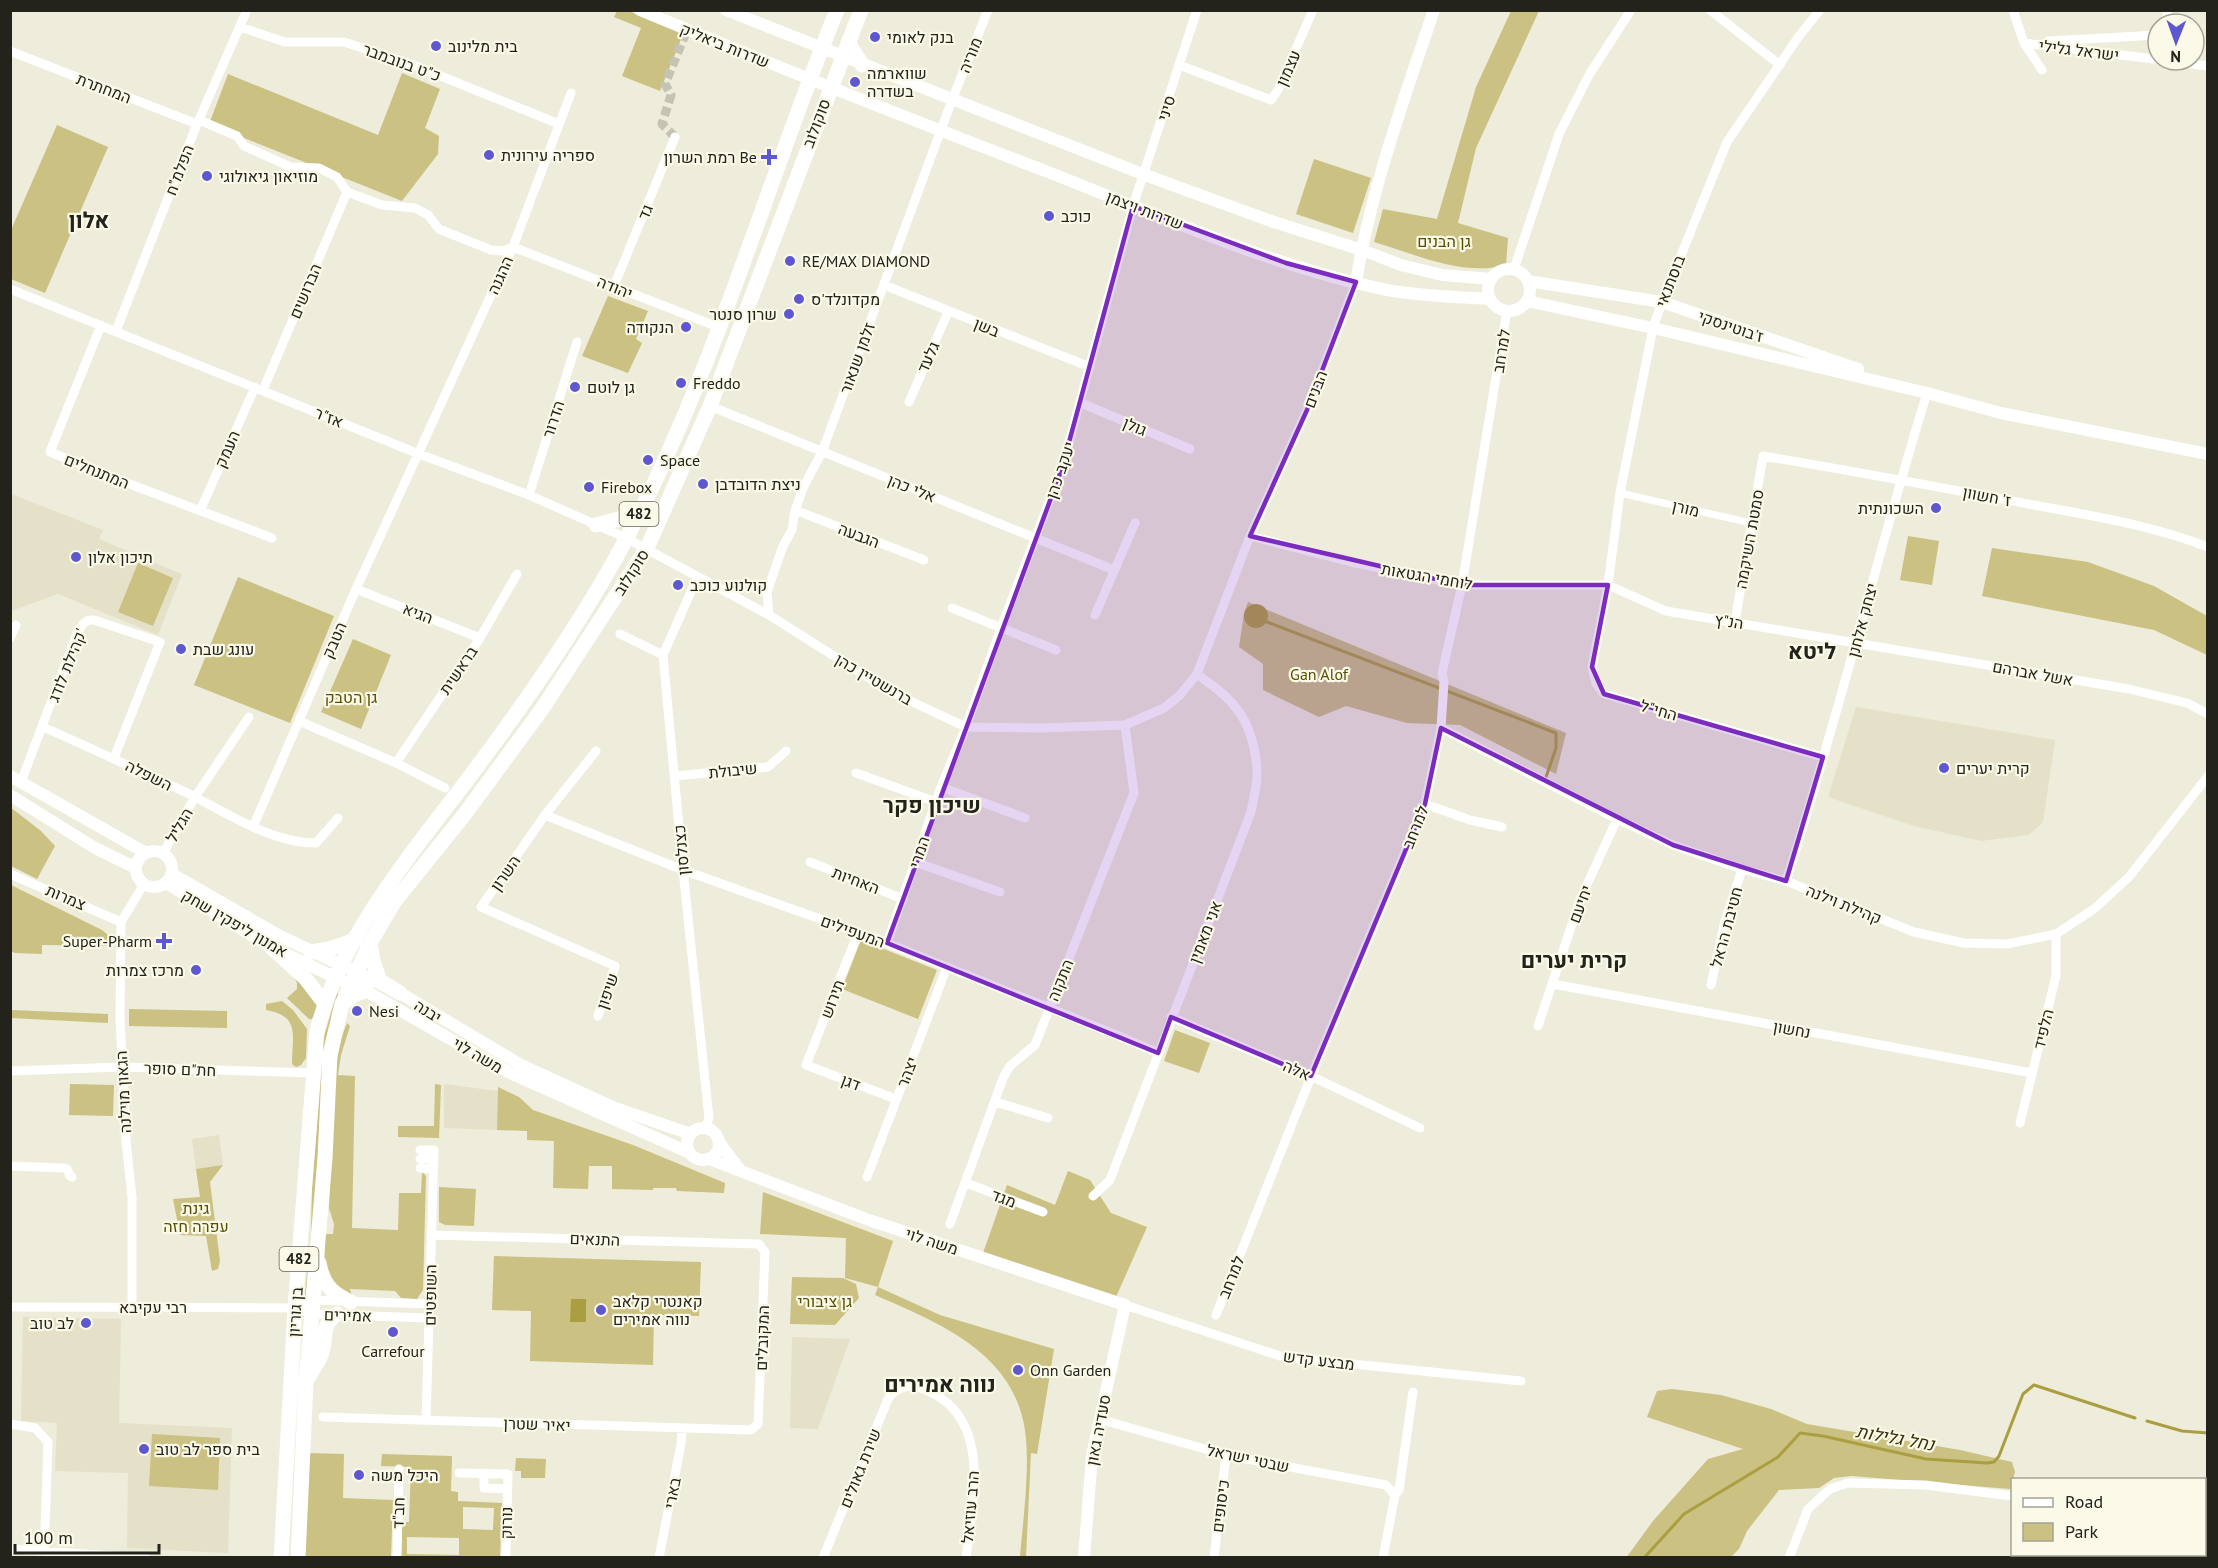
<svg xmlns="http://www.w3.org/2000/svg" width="2218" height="1568" viewBox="0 0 2218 1568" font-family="'PT Sans',Heebo,sans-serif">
<rect width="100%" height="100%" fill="#eeecda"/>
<path fill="#e4e1c8" d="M11,494L103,530L99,539L182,574L158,635L58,594L11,611Z
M1856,707L2055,740L2043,822L2029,835L1981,841L1914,826L1828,797Z
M444,1084L498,1091L497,1130L444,1128Z
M219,1135L223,1165L196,1169L192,1139Z
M23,1317L121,1319L119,1423L232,1428L228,1553L127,1548L128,1473L55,1471L57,1423L21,1421Z
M792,1337L850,1339L818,1429L790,1428Z"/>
<path fill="#cac182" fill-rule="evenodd" d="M617,11H628L684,32L660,91L622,76L641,28L614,17Z
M1511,11H1539L1476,148L1458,223L1508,238L1506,265C1463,277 1415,254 1374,242L1383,209L1437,219L1476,87Z
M402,73L440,89L425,128L439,136L438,154L402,201L209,124L228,74L378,135Z
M57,125L108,147L45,293L11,279V230Z
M1314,159L1371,178L1353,233L1296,214Z
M608,296L648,311L636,339L642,343L628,373L582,356Z
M1908,536L1939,541L1932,585L1900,580Z
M1992,548L2088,562L2154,586L2207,616V655L2154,630L1982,596Z
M138,563L173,578L153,626L118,612Z
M238,577L334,616L290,723L194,685Z
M1248,602L1566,733L1556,774L1460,725L1407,723L1346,706L1319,717L1263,690V664L1239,647L1244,613Z
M353,639L391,655L361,729L321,712Z
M10,807L41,831L55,846L37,879L11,866Z
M11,885L102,930L108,935L110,946L42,945V954L15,953L11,951Z
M861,940L937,970L918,1019L842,989Z
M294,977L313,995L318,1008L312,1019H309L287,998L297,989V983Z
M337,993L339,994L322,1121L306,1296L305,1294L311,1235L312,1188L323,1040Z
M282,1001L293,1010L307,1029L306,1058L301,1065L296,1067L292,1064C292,1036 301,1016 266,1010V1004Z
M129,1009L227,1011V1028L129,1026Z
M11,1010L108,1014V1023L11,1018Z
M347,1023L350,1026L341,1055L338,1075L355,1076L352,1228L398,1230L399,1193H421L422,1172L426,1176L423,1290L417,1299L401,1298L395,1291L350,1289L352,1296H347L324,1272L325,1234H333L334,1224L329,1208L335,1070L342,1036Z
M1175,1030L1210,1043L1199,1073L1164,1061Z
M70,1084L114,1085L113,1116L69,1115Z
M435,1084L441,1085L439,1138L398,1137V1126H434Z
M498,1087L519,1097L533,1110L633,1145L725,1183L724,1193L677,1191L676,1188H653V1190L612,1189V1166H589L588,1189L553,1188L554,1141L527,1140V1131L497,1130Z
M223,1165L210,1182L220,1261L218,1269L212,1271L206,1236L180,1235L173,1199L200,1197L196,1169Z
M1068,1171L1090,1180L1111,1213L1147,1227L1116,1297L983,1253L1007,1185L1055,1205Z
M439,1187L476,1189L474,1226L445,1225L439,1222Z
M763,1192L893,1241L878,1287L940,1315L1054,1349L1037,1454L1031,1453L1026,1557H1020C1023,1519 1032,1457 1023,1420C1007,1349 934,1321 875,1295L878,1287L845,1278L846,1238L760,1234Z
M494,1256L701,1262L699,1316L654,1315L653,1365L530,1361L531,1311L492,1310Z
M792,1277L843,1278L856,1284L859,1298L835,1325L790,1324Z
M1672,1389L1721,1395L1771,1409L1807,1424L1960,1450L2012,1462L2015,1472L2010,1489L1852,1476L1834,1478L1819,1488L1779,1490L1747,1531L1739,1549L1731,1557L1626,1558L1653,1521L1708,1459L1743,1449L1647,1417L1657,1391Z
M152,1434L220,1438L218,1490L149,1486Z
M307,1453L344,1454L343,1498L393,1500L391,1557L305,1558Z
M382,1454L452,1456L451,1491L458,1492V1501L502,1503L500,1557H401L402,1522H409L411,1467L381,1466ZM463,1507L494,1508L493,1530L463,1529ZM407,1537L459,1538V1555L407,1554Z
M516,1458L546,1459L545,1478H521V1471H515Z"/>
<path fill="#ab9e41" d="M1244 616a12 12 0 1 1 24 0a12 12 0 1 1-24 0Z
M571,1299H586V1322H570Z"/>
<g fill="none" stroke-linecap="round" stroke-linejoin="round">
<path stroke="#ab9e41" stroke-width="3" d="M1267,622L1556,733V748L1545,780
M2147,1421L2182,1431L2208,1433
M1644,1558L1684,1514L1778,1457L1800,1433L1823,1436L1926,1459L1987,1463L1994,1462L1999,1456L2023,1394L2034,1385L2135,1418"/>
<path stroke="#c5c4b4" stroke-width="9" stroke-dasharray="9 4.5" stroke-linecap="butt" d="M675,137L662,124L671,95L665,84L687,30"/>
<path stroke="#fff" stroke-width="7" d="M1620,493L1751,523"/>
<path stroke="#fff" stroke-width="9" d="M1710,10L1780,65
M1820,10L1799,36L1727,142L1662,302L1653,328L1620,493L1608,585L1592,667L1596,683L1604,694L1823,757
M2013,10L2024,43L2042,70
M2167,10V24
M240,27L285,42H344L411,64L559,124
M2048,41L2158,35
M2024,43L2154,59L2158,56
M10,51L197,124
M2173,60L2174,62L2208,66
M1179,65L1271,100L1278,90L1313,10
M199,120L237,136L244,146L291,167L319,168L337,177L347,192L382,205L415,208L428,215L439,229L491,250L503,251L513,247
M513,247L718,327
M1514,269L1559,134L1589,75L1631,10
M884,285L1090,367
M614,286L675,137
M10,289L419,454L529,495L626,538L769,615L891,692L966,727L1042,728L1125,725L1164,708L1180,695L1197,674L1250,536L1307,410L1356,282
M101,325L50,452L127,483L272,538
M116,331L197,124L247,10
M263,390L347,192
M909,402L948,312
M1081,403L1190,449
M710,406L1114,570
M529,495L577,342
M795,510L924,560
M200,511L255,387
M1250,536L1351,562L1462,585H1608L1666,611L2129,689L2187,703L2208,714
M697,578L663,655L683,870L709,1118L705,1128
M356,589L480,638
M952,608L1056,650
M769,615L767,592L783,546L792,530L795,510L804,486L822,452L952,100L988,10
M1095,615L1135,523
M1735,622L1763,456C1854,471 1944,488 2034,505C2092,516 2152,525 2208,547
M620,634L663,655
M10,638L16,625
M299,721L396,763L445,788
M43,727C91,748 138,770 185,792C226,812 270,843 316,843L338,818
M1441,728L1617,819L1673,845L1742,869L1786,881L1914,932L1964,943L2007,944L2056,934L2094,909L2129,877L2208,776
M596,751L545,815L481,907L615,966L598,1016
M396,763L480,638L517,574
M856,773L936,802
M675,776L768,767L786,751
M21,782L76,636C81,627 83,619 94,620L160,642L114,758
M941,787L1025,818
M1425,804L1470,820L1502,827
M545,815L683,870L887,943L1119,1036L1158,1053
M253,827L356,589L513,247L571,93
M164,854L168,844L195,797L249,717
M810,862L903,899
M915,862L1000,892
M10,874L121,922
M1786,881C1838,719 1877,555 1927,393
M858,933L806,1065L896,1099
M887,943L941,787L966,727L1001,628L1062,468L1133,206L1197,10
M1553,984L2032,1073
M1711,985L1724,925L1742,869
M1171,1017L1311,1076L1420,1128
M1538,1026L1580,900L1617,819
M10,1071L121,1067L314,1073
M996,1102L1048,1118
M2020,1123L2056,976V934
M420,1150H434L426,1421
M420,1159H433
M10,1166L64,1168L67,1169L70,1176L72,1177
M420,1168L433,1169
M867,1177L947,967
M966,1183L1043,1212
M1093,1196L1110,1180L1251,812C1253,800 1257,787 1257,775C1257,753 1250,724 1236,708C1226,694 1210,684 1197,674
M950,1224L1003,1078L1010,1066L1035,1045L1134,793L1125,725
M1125,1305L1283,1357L1521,1381
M10,1307L295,1308L311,1314L429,1318
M132,1307V1197L126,1141L120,1019L121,922L144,884
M295,1308L313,1300L430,1304
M1216,1315L1316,1064L1425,804L1441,728L1444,682L1442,673L1462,585L1507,310
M323,1417L751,1430L758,1424L765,1252L759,1244L431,1235
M1099,1419L1226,1455L1386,1485L1395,1495
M10,1424L35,1428L48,1442L44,1558
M459,1473L508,1474L506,1558
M484,1474V1488L507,1489
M10,1549L146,1558
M397,1558L399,1469
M659,1558L681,1444L682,1429
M823,1558L888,1399C895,1388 907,1384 920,1388C994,1412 973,1499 966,1558
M1214,1558L1226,1455
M1383,1558L1395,1495L1399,1490L1413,1392
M1789,1558L1808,1509L1830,1489L1848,1483L1925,1485L2012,1496
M2141,1558V1554"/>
<path stroke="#fff" stroke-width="12" d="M640,10C777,67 915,121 1053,174C1160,216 1274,267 1387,290C1421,296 1456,297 1490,299
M726,10L1145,175L1274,222L1362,250L1401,265L1442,275L1491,279
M1488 290a21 21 0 1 1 42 0a21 21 0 1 1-42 0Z
M1528,281L1662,302L1858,369
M1356,282C1371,189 1404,99 1434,10
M1527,301L1653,328L1927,393L2001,413L2208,454
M10,776L146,853
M10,795L95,848L136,868
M136 869a18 18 0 1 1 36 0a18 18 0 1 1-36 0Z
M172,874L280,936L400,993L521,1065L615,1108L691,1134
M166,883L271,947L343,981
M359,987L510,1073L690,1153
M687 1144a16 16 0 1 1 32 0a16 16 0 1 1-32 0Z
M719,1142L740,1170
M709,1159L869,1220L1125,1305L1092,1455L1084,1558"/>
<path stroke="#fff" stroke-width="15" d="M848,42L862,65
M596,525L638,514
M370,943L373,961L380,981L400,993
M271,947L306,979L325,1004
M311,952L329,949L355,940
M342,1004L354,995L366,990
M319,1263C323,1284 331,1293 351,1302
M309,1377C312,1370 318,1363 321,1355C328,1339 319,1327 337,1314
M281,1558L295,1308L317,1031C341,936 409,857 468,779C520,710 570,639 613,563C710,390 762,194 837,10
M298,1558L306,1382L325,1158L330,1054L342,1004L370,943L394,902L464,815L542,709L647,548L710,406L861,10"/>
</g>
<path fill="#7b2cbf" fill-opacity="0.2" stroke="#7b2cbf" stroke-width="4.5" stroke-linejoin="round" d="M1133,206L1286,263L1356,282L1307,410L1250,536L1462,585H1608L1592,667L1604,694L1823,757L1786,881L1673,845L1441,728L1425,804L1311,1076L1171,1017L1158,1053L887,943L1062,468Z"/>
<g fill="#5e58d0" stroke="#fbf9e7" stroke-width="2">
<circle cx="875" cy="37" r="6"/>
<circle cx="436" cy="46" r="6"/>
<circle cx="855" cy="82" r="6"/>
<circle cx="489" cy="155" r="6"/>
<path d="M766 148h6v6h6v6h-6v6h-6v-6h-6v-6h6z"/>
<circle cx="207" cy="176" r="6"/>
<circle cx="1049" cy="216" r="6"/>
<circle cx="790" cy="261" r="6"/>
<circle cx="799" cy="299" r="6"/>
<circle cx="789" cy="314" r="6"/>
<circle cx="686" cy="327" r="6"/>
<circle cx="681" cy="383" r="6"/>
<circle cx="575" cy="387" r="6"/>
<circle cx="648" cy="460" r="6"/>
<circle cx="703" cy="484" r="6"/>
<circle cx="589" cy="487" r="6"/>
<circle cx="1936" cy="508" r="6"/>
<circle cx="76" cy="557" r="6"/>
<circle cx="678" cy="585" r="6"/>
<circle cx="181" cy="649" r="6"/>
<circle cx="1944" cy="768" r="6"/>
<path d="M161 932h6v6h6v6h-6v6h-6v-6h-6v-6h6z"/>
<circle cx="196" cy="970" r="6"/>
<circle cx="357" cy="1011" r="6"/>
<circle cx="601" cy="1310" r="6"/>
<circle cx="86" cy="1323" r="6"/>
<circle cx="393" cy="1332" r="6"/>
<circle cx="1018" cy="1370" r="6"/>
<circle cx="144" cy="1449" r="6"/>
<circle cx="359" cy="1475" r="6"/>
</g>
<g text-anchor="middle" stroke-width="4.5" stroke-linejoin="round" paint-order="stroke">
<g fill="#fbf9e7" stroke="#646359" stroke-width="1.5">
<rect x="619.5" y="502" width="39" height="24" rx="4.5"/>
<rect x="279.5" y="1247" width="39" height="24" rx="4.5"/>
</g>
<g font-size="15" font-weight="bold" fill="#23231c">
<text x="639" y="519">482</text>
<text x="299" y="1264">482</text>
</g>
<g font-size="16" fill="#23231c" stroke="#fbf9e7" text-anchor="start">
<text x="887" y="43">בנק לאומי</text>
<text x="448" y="52">בית מלינוב</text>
<text x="867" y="79">שווארמה<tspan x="867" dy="18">בשדרה</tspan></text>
<text x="501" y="161">ספריה עירונית</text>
<text x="757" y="163" text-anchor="end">רמת השרון Be</text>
<text x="219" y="182">מוזיאון גיאולוגי</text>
<text x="1061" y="222">כוכב</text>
<text x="802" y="267">RE/MAX DIAMOND</text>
<text x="811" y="305">מקדונלד'ס</text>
<text x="777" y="320" text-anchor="end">שרון סנטר</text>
<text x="674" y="333" text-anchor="end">הנקודה</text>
<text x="693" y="389">Freddo</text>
<text x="587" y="393">גן לוטם</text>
<text x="660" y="466">Space</text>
<text x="715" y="490">ניצת הדובדבן</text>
<text x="601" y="493">Firebox</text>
<text x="1924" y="514" text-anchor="end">השכונתית</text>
<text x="88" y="563">תיכון אלון</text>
<text x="690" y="591">קולנוע כוכב</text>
<text x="193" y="655">עונג שבת</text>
<text x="1956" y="774">קרית יערים</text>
<text x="152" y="947" text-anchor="end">Super-Pharm</text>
<text x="184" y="976" text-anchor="end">מרכז צמרות</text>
<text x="369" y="1017">Nesi</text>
<text x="613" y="1307">קאנטרי קלאב<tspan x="613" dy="18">נווה אמירים</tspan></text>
<text x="74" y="1329" text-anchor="end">לב טוב</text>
<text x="393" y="1357" text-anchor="middle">Carrefour</text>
<text x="1030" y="1376">Onn Garden</text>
<text x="156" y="1455">בית ספר לב טוב</text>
<text x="371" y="1481">היכל משה</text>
</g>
<g font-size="16" fill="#23231c" stroke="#fbf9e7">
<text transform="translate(725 45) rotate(22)" y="6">שדרות ביאליק</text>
<text transform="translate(2079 50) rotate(7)" y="6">ישראל גלילי</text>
<text transform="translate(970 55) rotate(-68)" y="6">מוריה</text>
<text transform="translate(402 62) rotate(20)" y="6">כ"ט בנובמבר</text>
<text transform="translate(1288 68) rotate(-66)" y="6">עצמון</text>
<text transform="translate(104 88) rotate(21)" y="6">המחתרת</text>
<text transform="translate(1166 108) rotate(-72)" y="6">סיני</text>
<text transform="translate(816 123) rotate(-69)" y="6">סוקולוב</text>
<text transform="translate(179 170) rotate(-69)" y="6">הפלמ"ח</text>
<text transform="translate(1145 210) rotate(21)" y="6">שדרות ויצמן</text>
<text transform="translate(645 212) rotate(-67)" y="6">גד</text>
<text transform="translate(500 275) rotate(-66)" y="6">ההגנה</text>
<text transform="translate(1670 281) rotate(-69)" y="6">בוסתנאי</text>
<text transform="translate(615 287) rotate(22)" y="6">יהודה</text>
<text transform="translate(305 291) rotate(-67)" y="6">הברושים</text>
<text transform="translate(1731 326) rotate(19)" y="6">ז'בוטינסקי</text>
<text transform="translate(987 327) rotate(22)" y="6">בשן</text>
<text transform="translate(1501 351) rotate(-81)" y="6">למרחב</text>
<text transform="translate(928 357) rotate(-66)" y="6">גלעד</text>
<text transform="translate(857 358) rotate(-70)" y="6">זלמן שנאור</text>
<text transform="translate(1315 389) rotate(-69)" y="6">הבנים</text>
<text transform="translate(329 417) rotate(22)" y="6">אז"ר</text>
<text transform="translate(553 419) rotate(-72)" y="6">הדרור</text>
<text transform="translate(1135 426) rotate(23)" y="6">גולן</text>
<text transform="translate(227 449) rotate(-66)" y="6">העמק</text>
<text transform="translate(1060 470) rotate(-71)" y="6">יעקב כהן</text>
<text transform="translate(97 471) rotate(22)" y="6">המתנחלים</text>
<text transform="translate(912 488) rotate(22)" y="6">אלי כהן</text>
<text transform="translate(1987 496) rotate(11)" y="6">ז' חשוון</text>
<text transform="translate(1686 508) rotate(13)" y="6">מורן</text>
<text transform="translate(859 535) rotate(21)" y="6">הגבעה</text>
<text transform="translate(1749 539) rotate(-80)" y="6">סמטת השיקמה</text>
<text transform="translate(631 572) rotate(-58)" y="6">סוקולוב</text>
<text transform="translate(1427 576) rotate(10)" y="6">לוחמי הגטאות</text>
<text transform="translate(418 613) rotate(21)" y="6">הגיא</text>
<text transform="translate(1862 620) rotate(-75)" y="6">יצחק אלחנן</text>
<text transform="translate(1729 621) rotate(9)" y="6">הנ"ץ</text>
<text transform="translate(334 640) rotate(-66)" y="6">הטבק</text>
<text transform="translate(67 665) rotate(-68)" y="6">קהילת לודג'</text>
<text transform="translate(458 670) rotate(-56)" y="6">בראשית</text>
<text transform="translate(2033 673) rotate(10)" y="6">אשל אברהם</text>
<text transform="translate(874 679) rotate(30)" y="6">ברנשטיין כהן</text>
<text transform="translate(1659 710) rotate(16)" y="6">החי"ל</text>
<text transform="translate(733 770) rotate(-6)" y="6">שיבולת</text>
<text transform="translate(149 775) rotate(26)" y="6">השפלה</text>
<text transform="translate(179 825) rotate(-60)" y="6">הגליל</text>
<text transform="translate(1415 827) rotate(-68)" y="6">למרחב</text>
<text transform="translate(681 850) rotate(-95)" y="6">כצנלסון</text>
<text transform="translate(919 852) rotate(-71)" y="6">המרי</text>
<text transform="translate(505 873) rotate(-55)" y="6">השרון</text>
<text transform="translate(856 880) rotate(21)" y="6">האחיות</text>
<text transform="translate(66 897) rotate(23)" y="6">צמרות</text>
<text transform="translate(1580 904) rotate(-69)" y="6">יחיעם</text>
<text transform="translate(1844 904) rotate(22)" y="6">קהילת וילנה</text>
<text transform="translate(235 923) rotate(30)" y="6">אמנון ליפקין שחק</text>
<text transform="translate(1726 927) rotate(-75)" y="6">חטיבת הראל</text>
<text transform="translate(853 931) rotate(20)" y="6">המעפילים</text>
<text transform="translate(1205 932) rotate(-69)" y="6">אני מאמין</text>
<text transform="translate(1060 980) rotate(-68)" y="6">התקוה</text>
<text transform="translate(607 991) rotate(-71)" y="6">שיפון</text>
<text transform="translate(832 999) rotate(-69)" y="6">תירוש</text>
<text transform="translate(428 1011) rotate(32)" y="6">יבנה</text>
<text transform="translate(1792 1029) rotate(10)" y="6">נחשון</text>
<text transform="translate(2043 1029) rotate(-76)" y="6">הלפיד</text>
<text transform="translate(478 1055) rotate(30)" y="6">משה לוי</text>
<text transform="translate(180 1069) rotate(2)" y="6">חת"ם סופר</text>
<text transform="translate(1297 1070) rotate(23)" y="6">אלה</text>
<text transform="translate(907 1072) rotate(-69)" y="6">יצהר</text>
<text transform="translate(851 1082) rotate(21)" y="6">דגן</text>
<text transform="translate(123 1092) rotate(-93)" y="6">הגאון מוילנה</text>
<text transform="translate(1004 1198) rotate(21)" y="6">מגד</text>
<text transform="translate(595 1239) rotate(2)" y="6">התנאים</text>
<text transform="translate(932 1241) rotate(18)" y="6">משה לוי</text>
<text transform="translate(1231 1277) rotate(-68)" y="6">למרחב</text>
<text transform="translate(430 1295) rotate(-89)" y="6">השופטים</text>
<text x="153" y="1313">רבי עקיבא</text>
<text transform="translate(295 1312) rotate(-86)" y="6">בן גוריון</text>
<text transform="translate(348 1315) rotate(2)" y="6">אמירים</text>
<text transform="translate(762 1338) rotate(-88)" y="6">המקובלים</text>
<text transform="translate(1319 1360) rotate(7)" y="6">מבצע קדש</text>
<text transform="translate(537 1424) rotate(2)" y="6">יאיר שטרן</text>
<text transform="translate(1098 1430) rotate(-79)" y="6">סעדיה גאון</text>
<text transform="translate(1248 1458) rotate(12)" y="6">שבטי ישראל</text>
<text transform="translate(860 1468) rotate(-68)" y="6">שירת גאולים</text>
<text transform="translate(672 1493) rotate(-79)" y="6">בארי</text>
<text transform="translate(1220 1506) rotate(-83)" y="6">כיסופים</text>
<text transform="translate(970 1507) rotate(-85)" y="6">הרב עוזיאל</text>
<text transform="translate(398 1513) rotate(-88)" y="6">חב"ד</text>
<text transform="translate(506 1523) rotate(-89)" y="6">נורוק</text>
</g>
<g font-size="16" fill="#595005" stroke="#fbf9e7">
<text x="1444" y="247">גן הבנים</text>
<text x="1319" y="680">Gan Alof</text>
<text x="351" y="703">גן הטבק</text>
<text x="196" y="1214">גינת<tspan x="196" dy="18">עפרה חזה</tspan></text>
<text x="825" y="1307">גן ציבורי</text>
</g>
<g font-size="18" font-style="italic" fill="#383209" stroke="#fbf9e7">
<text transform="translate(1895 1438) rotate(10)" y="6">נחל גלילות</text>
</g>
<g font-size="22" font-weight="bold" fill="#23231c" stroke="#fbf9e7">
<text x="89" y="228">אלון</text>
<text x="1812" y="659">ליטא</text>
<text x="932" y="813">שיכון פקר</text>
<text x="1574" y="968">קרית יערים</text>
<text x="940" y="1392">נווה אמירים</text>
</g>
</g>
<rect width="2218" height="1568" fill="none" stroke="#23231c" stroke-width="24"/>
<rect x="2011" y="1478" width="195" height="78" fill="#fbf9e7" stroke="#a5a396" stroke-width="1.5"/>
<rect x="2023" y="1498" width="30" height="9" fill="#ffffff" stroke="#a5a396" stroke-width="1.5"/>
<text x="2065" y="1508" font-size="18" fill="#23231c">Road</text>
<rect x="2023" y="1523" width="30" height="18" fill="#cac182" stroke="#a5a396" stroke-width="1.5"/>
<text x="2065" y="1538" font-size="18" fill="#23231c">Park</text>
<g transform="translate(2176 42) rotate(181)"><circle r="28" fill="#fbf9e7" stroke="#a5a396" stroke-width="1.5"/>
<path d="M0-4.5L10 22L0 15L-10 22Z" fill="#5e58d0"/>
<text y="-9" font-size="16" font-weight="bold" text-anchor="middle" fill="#23231c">N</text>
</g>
<path d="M15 1544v9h144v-9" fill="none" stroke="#23231c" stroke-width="3"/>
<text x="24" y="1544" font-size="18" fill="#23231c" stroke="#fbf9e7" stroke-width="4.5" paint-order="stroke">100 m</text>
</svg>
